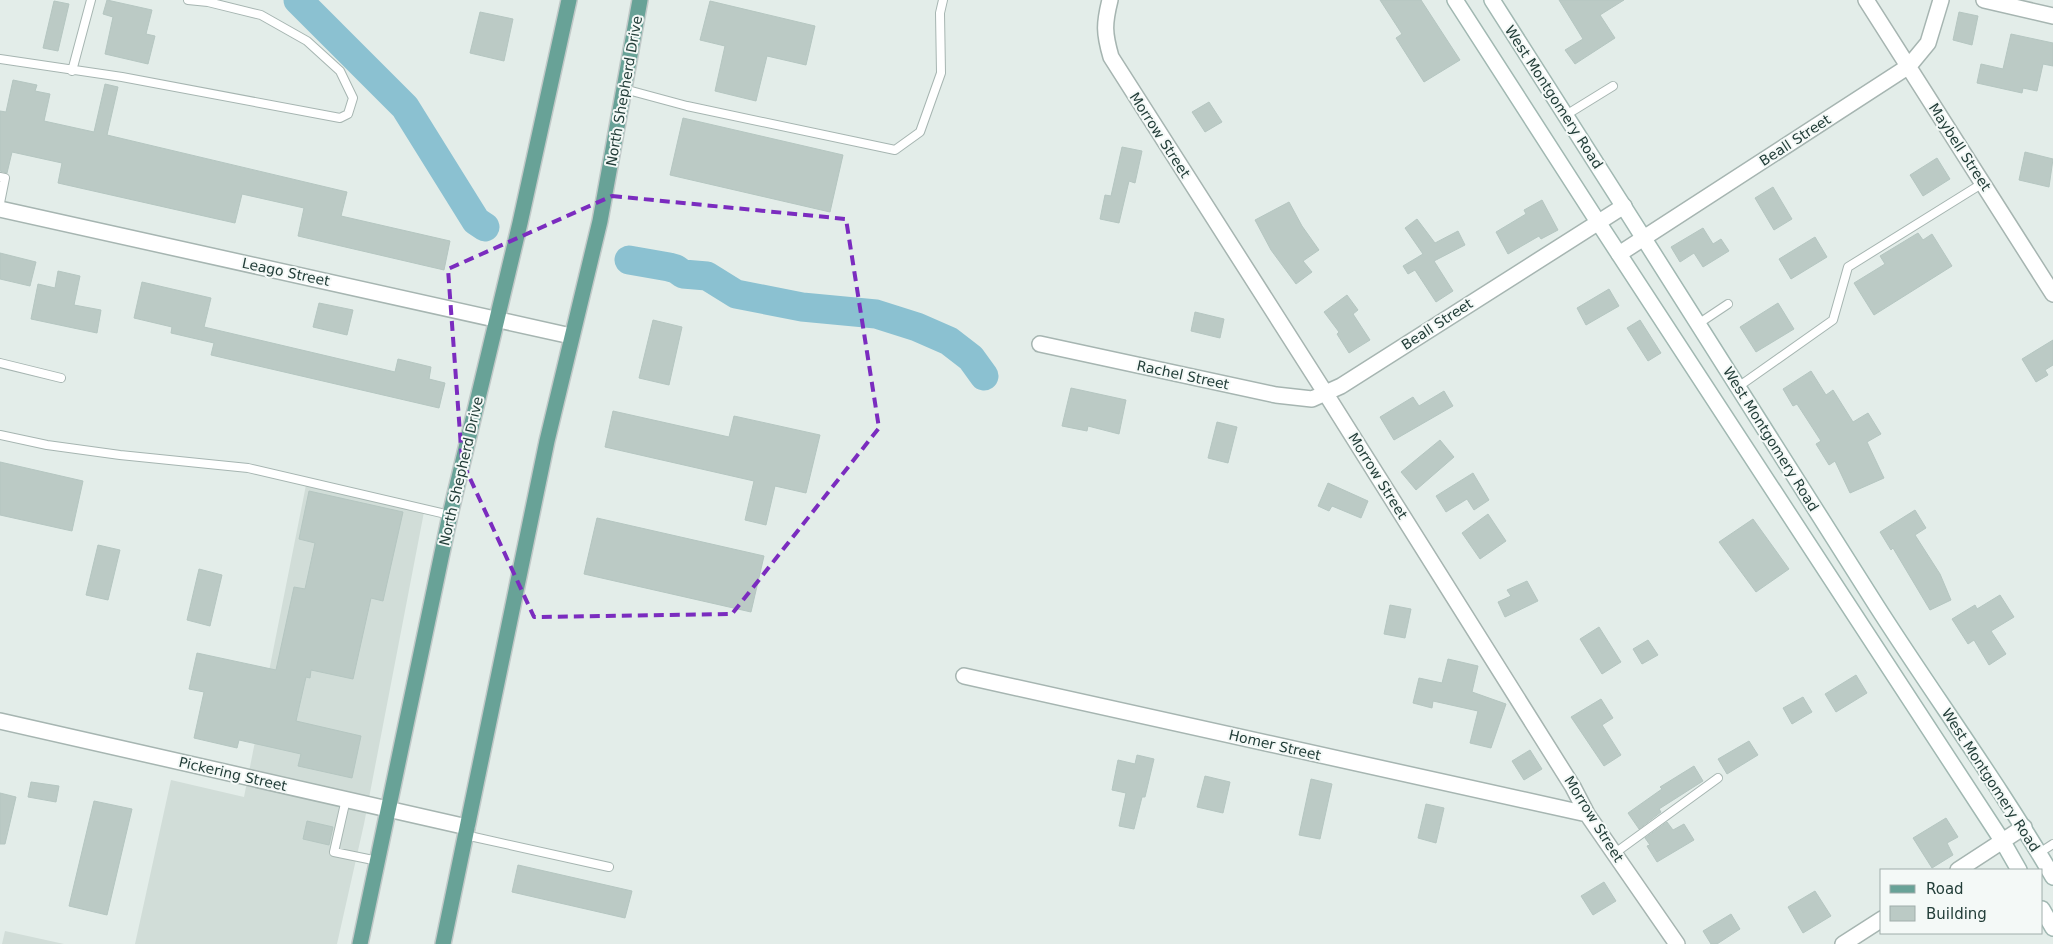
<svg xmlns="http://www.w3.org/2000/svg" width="2053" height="944" viewBox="0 0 2053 944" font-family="'DejaVu Sans',sans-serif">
<rect width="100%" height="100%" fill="#e3ede9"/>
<path fill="#d1ddd8" d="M306,485L424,512L364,824L337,944H135L171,780L244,797Z
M5,931L64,944H2Z"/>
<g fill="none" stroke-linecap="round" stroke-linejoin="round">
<path stroke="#8bc1d1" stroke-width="29" d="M298,0L405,107L476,221L485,227
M629,260L669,267L676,269L683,274L707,276L736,294L802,307L876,314L917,327L949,341L971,358L984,376"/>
</g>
<path fill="#bbcac5" stroke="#b5c6c1" d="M107,0L152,10L146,34L155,36L148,64L105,54L113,17L103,14Z
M1380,0H1421L1460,60L1424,82L1396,38L1402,34Z
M1559,0H1624L1600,15L1615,38L1575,64L1565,50L1583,39Z
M54,1L69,4L58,51L43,48Z
M710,1L815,26L806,65L767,56L756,101L715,91L725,46L700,40Z
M480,12L513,19L504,61L470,53Z
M1959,12L1978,16L1972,45L1953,40Z
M2011,34L2053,43V66L2043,64L2037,91L2023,88L2022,93L1977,83L1981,64L2003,69Z
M13,80L37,85L35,91L50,94L44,121L94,132L105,84L118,87L107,135L347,192L341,216L450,241L444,270L298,236L304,208L242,194L235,223L58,183L62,163L12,152L7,173L0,171V111L6,112Z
M1209,102L1222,122L1205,132L1192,112Z
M683,118L843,155L830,212L670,175Z
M1122,147L1142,151L1135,183L1129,181L1119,223L1100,219L1105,195L1111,196Z
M2025,152L2053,159L2049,187L2019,180Z
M1937,158L1950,179L1923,196L1910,175Z
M1773,187L1792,219L1774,230L1755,198Z
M1542,200L1558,230L1541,239L1539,236L1508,254L1496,232L1526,214L1524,210Z
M1289,202L1302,226L1319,250L1303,261L1312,272L1296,284L1271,250L1255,220Z
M1417,219L1435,243L1458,231L1465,245L1434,261L1453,291L1436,302L1415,270L1408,274L1403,266L1423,254L1405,228Z
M1703,228L1713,244L1721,239L1729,251L1703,267L1694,253L1680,262L1671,247Z
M1918,233L1923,240L1932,234L1952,266L1874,315L1854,283L1885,264L1880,256Z
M1815,237L1827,257L1791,279L1779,259Z
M0,253L36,262L30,286L0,279Z
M58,271L80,276L74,305L101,310L97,333L31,319L38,284L55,288Z
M142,282L211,298L204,327L395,372L398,359L431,367L429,379L445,383L439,408L211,355L214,343L171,333L172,327L134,318Z
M1609,289L1619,306L1586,325L1577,308Z
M1347,295L1358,310L1353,314L1370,340L1349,353L1337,334L1339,332L1324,312Z
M319,303L353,310L347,335L313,327Z
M1778,303L1794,329L1756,352L1740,327Z
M1195,312L1224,319L1220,338L1191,331Z
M653,320L682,327L669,385L639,378Z
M1640,320L1661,353L1648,361L1627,328Z
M2053,340V365L2045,370L2048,375L2036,382L2022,359Z
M1811,371L1826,395L1833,390L1853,422L1868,413L1881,434L1867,442L1884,478L1850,493L1835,461L1829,465L1816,444L1821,441L1797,404L1793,406L1783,389Z
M1071,388L1126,400L1119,434L1088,426L1087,431L1062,426Z
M1444,391L1453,406L1394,440L1380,417L1413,397L1419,406Z
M613,411L729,437L734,416L820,435L806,493L775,486L766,525L745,520L754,481L605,447Z
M1217,422L1237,427L1228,463L1208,458Z
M1440,440L1454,457L1416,490L1401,472Z
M0,462L83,481L72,531L0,515Z
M1473,473L1489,500L1474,510L1467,499L1446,512L1436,496Z
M1328,483L1368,501L1361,518L1332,506L1329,511L1318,506Z
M309,491L403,512L383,601L371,598L353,679L311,670L310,678L306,677L296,721L361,736L352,778L298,766L301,754L239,740L237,748L194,738L204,692L189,689L197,653L276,670L294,587L305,589L315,543L299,539Z
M1915,510L1926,528L1915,535L1940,574L1951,600L1930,610L1893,548L1891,550L1880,532Z
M1488,514L1506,541L1480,559L1462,533Z
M597,518L764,556L751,612L584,574Z
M1753,519L1789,569L1756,592L1719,542Z
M98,545L120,550L108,600L86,595Z
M199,569L222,575L210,626L187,620Z
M1527,581L1538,601L1505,617L1498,602L1511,596L1507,590Z
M2000,595L2014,617L1991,631L2006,654L1989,665L1974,640L1968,644L1952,619L1975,605L1977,609Z
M1390,605L1411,609L1405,638L1384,634Z
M1599,627L1621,662L1602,674L1580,639Z
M1648,640L1658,655L1642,664L1633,649Z
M1448,659L1478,666L1472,692L1506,704L1491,748L1470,743L1478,711L1433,701L1432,708L1413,703L1419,678L1442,683Z
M1856,675L1867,693L1836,712L1825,694Z
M1803,697L1812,712L1792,724L1783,708Z
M1601,699L1613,718L1602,725L1621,755L1604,766L1571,717Z
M1749,741L1758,755L1727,774L1718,759Z
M1530,750L1542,769L1524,780L1512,761Z
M1137,755L1154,759L1145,797H1142L1134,829L1119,826L1126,793L1112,790L1118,760L1135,764Z
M1694,766L1703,781L1659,809L1661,812L1639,829L1628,813L1662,789L1660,787Z
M1205,776L1230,782L1223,813L1197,807Z
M1311,779L1332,784L1320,839L1299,835Z
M31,782L59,786L56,802L28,797Z
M0,793L16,797L5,844H0Z
M94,801L132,809L107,915L69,906Z
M1426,804L1444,808L1436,843L1418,838Z
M1946,818L1958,837L1947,843L1953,855L1932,868L1913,838Z
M307,821L333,827L329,845L303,839Z
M1667,822L1673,830L1684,824L1694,840L1657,862L1647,846L1650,845L1645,838Z
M518,865L632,891L625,918L512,892Z
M1604,882L1616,901L1593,915L1581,896Z
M1815,891L1831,916L1803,933L1788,907Z
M1731,914L1740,929L1717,944H1711L1703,931Z"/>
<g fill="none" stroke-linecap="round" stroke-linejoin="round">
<g stroke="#a6b5b1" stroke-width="10">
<path id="service" d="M0,59L122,77L340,118L348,114L353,98L340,71L307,41L261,15L208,2L188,0
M72,71L91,0
M624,89L687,106L895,150L920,132L941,73L940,13L943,0
M1566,115L1613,86
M0,177L5,178L0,203
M1698,324L1728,304
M0,363L61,378
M1738,387L1833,320L1848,267L1983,183
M0,435L47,445L120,455L248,468L450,515
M346,799L334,852L378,861
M465,835L609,867
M1615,853L1718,778
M2039,853L2053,844"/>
</g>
<g stroke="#a6b5b1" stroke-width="18">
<path id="minor" d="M1110,0C1104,24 1104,33 1111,57L1326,394L1573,787L1587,814L1677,944
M1866,0L2053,294
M1984,0L2053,16
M0,209L571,336
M1619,254L1909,66L1928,43L1941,0
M1040,344L1276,395L1312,399L1341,386L1624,206
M964,676L1587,814
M0,721L467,827"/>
</g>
<g stroke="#a6b5b1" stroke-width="18">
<path id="tertiary" d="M1958,870L2024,827
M1843,944L1882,919"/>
</g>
<g stroke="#a1b8b2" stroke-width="18">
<path id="secondary" d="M1455,0L1598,222L2003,842L2019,870
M1492,0C1621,201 1748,404 1876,605C1934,696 1999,784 2053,877
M2042,909L2053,928"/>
</g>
<g stroke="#c1c9c8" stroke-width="18">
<path id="primary" d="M360,944L450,515L520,223L569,0
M443,944L547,441L600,221L640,0"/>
</g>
<use href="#service" stroke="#fff" stroke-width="8"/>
<use href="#minor" stroke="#fff" stroke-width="15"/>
<use href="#tertiary" stroke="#fff" stroke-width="15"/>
<use href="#secondary" stroke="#fff" stroke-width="15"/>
<use href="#primary" stroke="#68a297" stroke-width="15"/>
</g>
<path fill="none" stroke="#7b2cbf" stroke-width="4" stroke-dasharray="10 6" stroke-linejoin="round" d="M612,196L846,219L879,428L732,614L534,617L462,461L448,269Z"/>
<g text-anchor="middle" stroke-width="4" stroke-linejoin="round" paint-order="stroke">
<g font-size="14" fill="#233e39" stroke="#f4f9f7">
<text transform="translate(624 91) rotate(-80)" y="5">North Shepherd Drive</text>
<text transform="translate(1554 97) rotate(57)" y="5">West Montgomery Road</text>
<text transform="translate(1160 135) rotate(57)" y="5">Morrow Street</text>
<text transform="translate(1795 140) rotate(-33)" y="5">Beall Street</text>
<text transform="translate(1960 147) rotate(57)" y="5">Maybell Street</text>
<text transform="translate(286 272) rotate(12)" y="5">Leago Street</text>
<text transform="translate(1437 324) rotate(-33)" y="5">Beall Street</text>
<text transform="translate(1183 375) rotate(12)" y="5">Rachel Street</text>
<text transform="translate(1771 439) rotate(58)" y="5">West Montgomery Road</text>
<text transform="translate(461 471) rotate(-77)" y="5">North Shepherd Drive</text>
<text transform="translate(1378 476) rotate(58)" y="5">Morrow Street</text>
<text transform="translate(1275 745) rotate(13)" y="5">Homer Street</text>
<text transform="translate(233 774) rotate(13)" y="5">Pickering Street</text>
<text transform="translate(1991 780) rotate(57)" y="5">West Montgomery Road</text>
<text transform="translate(1594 819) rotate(58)" y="5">Morrow Street</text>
</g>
</g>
<rect x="1880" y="869" width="162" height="65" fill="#f4f9f7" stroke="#a0aeab"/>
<rect x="1890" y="885" width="25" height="8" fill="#68a297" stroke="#a0aeab"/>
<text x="1926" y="894" font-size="15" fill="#233e39">Road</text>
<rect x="1890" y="906" width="25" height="15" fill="#bbcac5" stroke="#a0aeab"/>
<text x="1926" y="919" font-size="15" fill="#233e39">Building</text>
</svg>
